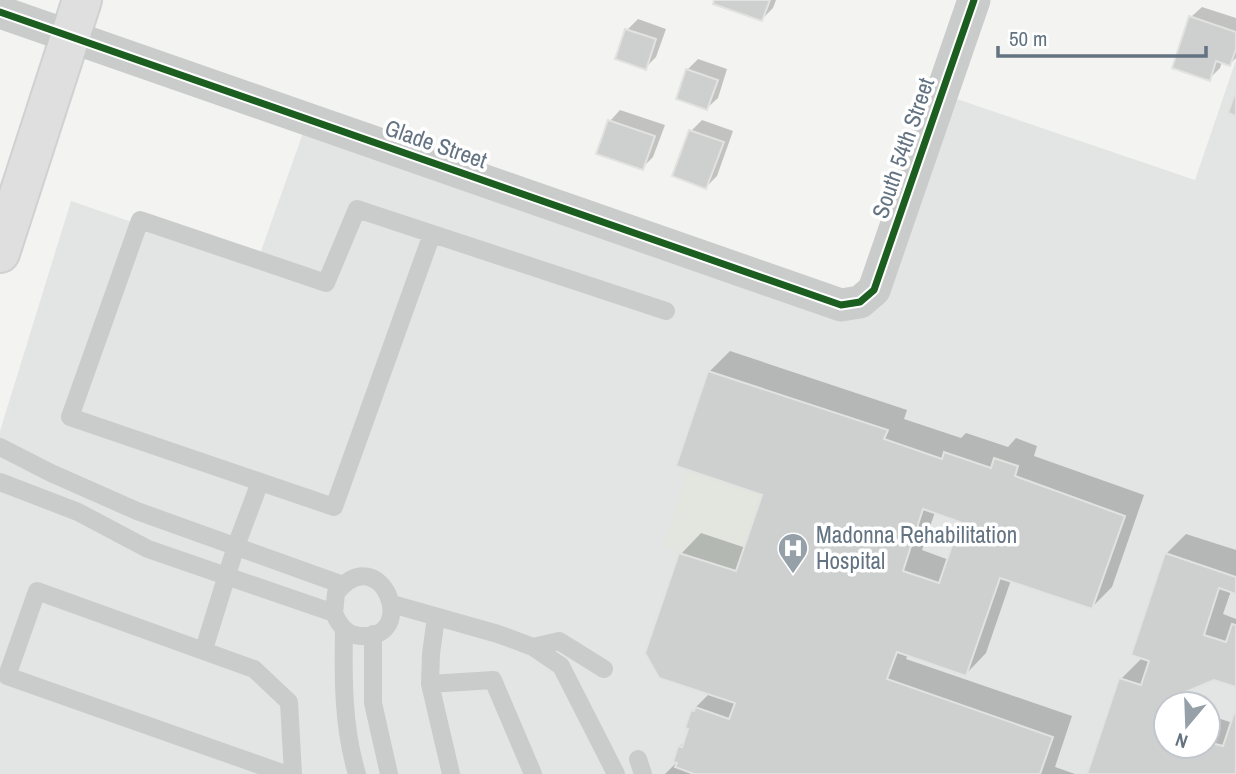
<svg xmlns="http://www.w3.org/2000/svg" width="1236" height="774" viewBox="0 0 1236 774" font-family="'Archivo Narrow',sans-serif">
<rect width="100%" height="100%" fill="#f3f3f1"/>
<path fill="#e3e5e4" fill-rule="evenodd" d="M1236,60V774H0V431L71,201L256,265L308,119L851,305L942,94L1195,180ZM1166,704H1208V746H1166Z"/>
<path fill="#e2e6df" d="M688,470L762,495L736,571L663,547Z"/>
<path fill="#0003" fill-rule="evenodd" d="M716,0H776L773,8L762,19Z
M1202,7L1236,18V58L1230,64L1222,62L1220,68L1209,79L1191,17Z
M638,19L666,29L656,57L645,68L627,30Z
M698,59L727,69L718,98L707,108L687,70Z
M620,110L665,125L653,157L642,168L610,121Z
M702,120L733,131L717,176L706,187L691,131Z
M730,351L907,410L904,419L961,438L966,433L1008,447L1016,438L1037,446L1034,456L1144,495L1112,587L1092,607L1011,580L986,653L966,674L908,654L906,659L1072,716L1055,767L1075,774H665L677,762L675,761L680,746L686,740L692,711L710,693L681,554L701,533L746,548L764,494L709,372ZM935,512L962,521L949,560L922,550Z
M1186,534L1236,550V592L1231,591L1223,614L1236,619V685L1214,678L1191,688L1186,704H1166V746H1208V715L1233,723L1236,713V774H1089L1121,679L1143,657L1166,554Z"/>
<path fill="#cecfcf" stroke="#e2e2e1" stroke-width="2" fill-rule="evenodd" d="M714,0H770L762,21L713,4Z
M1189,16L1236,32V49L1230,66L1216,61L1210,81L1172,68Z
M625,29L656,39L646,70L615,59Z
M686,69L718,80L707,110L676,99Z
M1236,90V116L1228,113Z
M608,120L655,136L643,170L596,154Z
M689,130L724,142L706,189L672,176Z
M708,371L888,430L884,439L942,459L944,452L991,468L994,458L1018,466L1015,476L1125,516L1092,609L1000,578L966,676L897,652L887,679L1053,737L1040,774H694L675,767L677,763L673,762L678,746L682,747L688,729L685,728L691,710L694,711L695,707L729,719L735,703L659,678L645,653L679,553L736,571L762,495L676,466ZM923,509L960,522L939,583L903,571Z
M1165,553L1236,577V594L1219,588L1204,635L1226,642L1232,624L1236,625V687L1214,680L1176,696L1173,704H1166V746H1208V742L1223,746L1236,707V774H1087L1119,678L1141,685L1149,661L1131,655Z"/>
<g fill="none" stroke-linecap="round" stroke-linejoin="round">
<g stroke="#d0d1d1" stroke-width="42">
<path id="secondary" d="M0,253L82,0"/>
</g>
<path stroke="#cacccc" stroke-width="18" d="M432,234L334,507L70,417L140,220L326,283L357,209L666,311
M0,447L51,473L137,511L343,585
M0,482L78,512L148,549L334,613C339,625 346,635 361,636C421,640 381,537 336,593L334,613
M392,604L498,634L533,647L561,666L616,774
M436,617L431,654L430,684L451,774
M344,630C343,678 343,728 357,774
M373,634V703L389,774
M533,647L559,641L604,669
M204,649L236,546L260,482
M430,684L493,680L533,774
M638,759L643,774
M285,774L7,676L37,591L254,669L289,702L293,774"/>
<path stroke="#cacccc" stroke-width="33" d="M0,12L841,305L860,302L874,290L974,0"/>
<use href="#secondary" stroke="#dfdfe0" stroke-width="38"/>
<g stroke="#fff" stroke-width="11">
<path id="cycleway" d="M0,12L841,305L860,302L874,290L974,0"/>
</g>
<use href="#cycleway" stroke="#1b5e20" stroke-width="7"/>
</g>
<defs>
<g id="hospital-pin" transform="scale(1.575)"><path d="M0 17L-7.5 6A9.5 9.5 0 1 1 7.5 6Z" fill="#95a0a9" stroke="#fff"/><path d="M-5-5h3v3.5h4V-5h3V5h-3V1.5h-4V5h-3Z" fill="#fff"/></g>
</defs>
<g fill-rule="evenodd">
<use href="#hospital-pin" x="793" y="548"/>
</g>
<g text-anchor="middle" stroke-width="7" stroke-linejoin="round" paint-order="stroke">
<g font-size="23" fill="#637382" stroke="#fff">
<text transform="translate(436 144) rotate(19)" y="8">Glade Street</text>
<text transform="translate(903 148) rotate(-71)" y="8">South 54th Street</text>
</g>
<g font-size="23" fill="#637382" stroke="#fff" text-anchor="start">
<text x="816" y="543">Madonna Rehabilitation<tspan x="816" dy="26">Hospital</tspan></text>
</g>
</g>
<g transform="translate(1187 725) rotate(199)"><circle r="33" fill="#ffffff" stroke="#c1c7cd" stroke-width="2"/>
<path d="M0-5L12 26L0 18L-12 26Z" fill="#95a0a9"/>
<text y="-10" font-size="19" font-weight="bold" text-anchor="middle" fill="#637382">N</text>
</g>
<path d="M998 46v10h208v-10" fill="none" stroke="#637382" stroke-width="3.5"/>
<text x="1009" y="46" font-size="21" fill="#637382" stroke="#ffffff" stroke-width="5" paint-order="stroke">50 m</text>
</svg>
